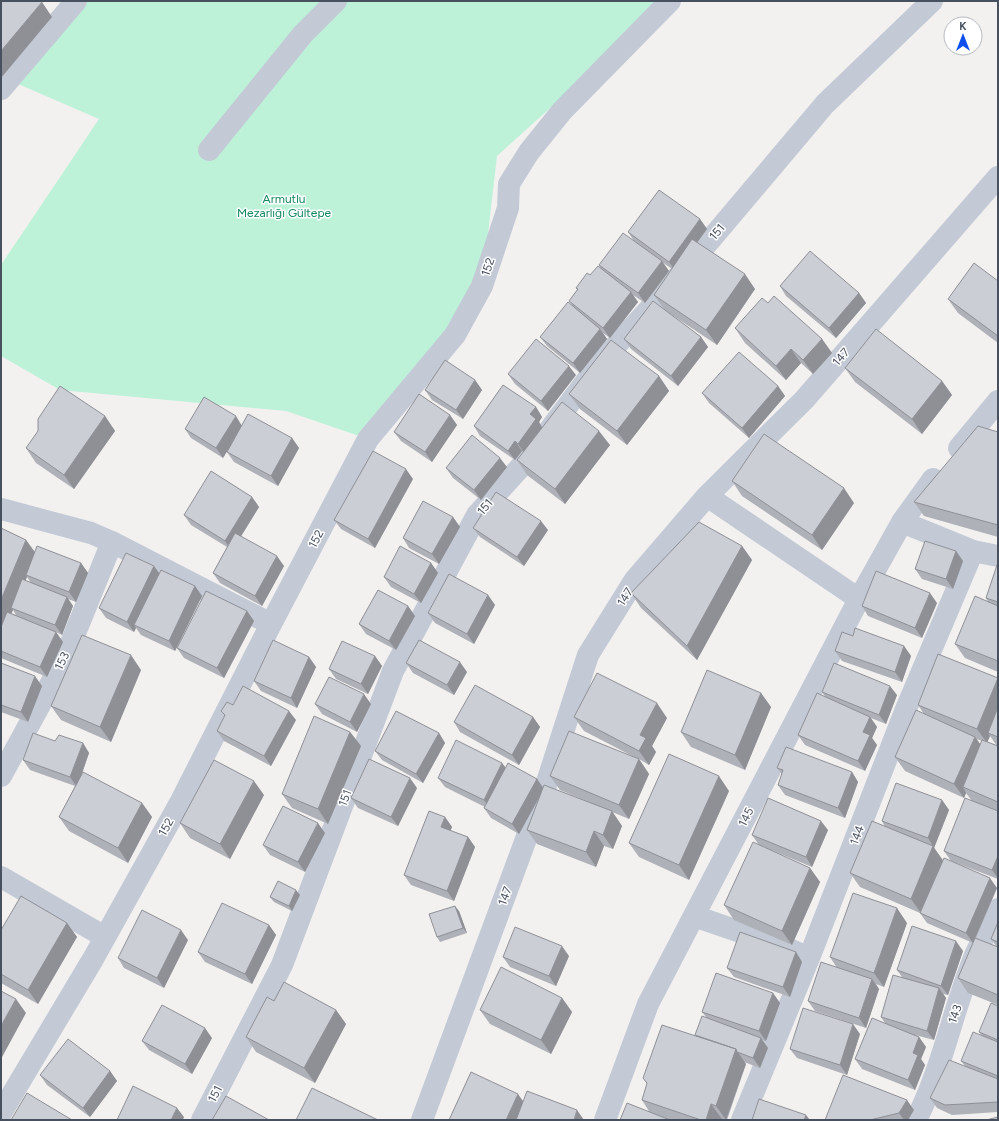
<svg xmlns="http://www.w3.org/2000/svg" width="999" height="1121" viewBox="0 0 999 1121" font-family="Figtree,sans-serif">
<rect width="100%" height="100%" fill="#f3f1f0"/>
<path fill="#bdf2d9" d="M76,1H669L497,156L482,286L368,439L286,411L60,390L1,356V265L99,119L9,80Z"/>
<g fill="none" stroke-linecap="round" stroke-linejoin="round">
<path stroke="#c3cad6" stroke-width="22" d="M1,89L76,1
M209,150L303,34L336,1
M959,448L998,401
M933,479L902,522L973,551L998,556
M707,496L859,599
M1,509L91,533L112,542L271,624
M1,776L42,701L71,643L112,542
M1,877L105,937
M694,916L787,948L809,958
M1,1113L93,959L181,801L271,624L368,439L455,335L482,286L508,208L509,184L529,152L562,111L670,1
M202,1120L282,965L393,671L477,515L526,461L599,364L656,302L711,239L825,104L932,1
M422,1120L546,785L588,655L634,581L707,496L804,400L998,177
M605,1120L648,1004L859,599L902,522
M742,1120L809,958L906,709L973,551
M916,1120C943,1067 953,1008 976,953C983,938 991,924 998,909"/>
</g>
<path fill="#afb1b8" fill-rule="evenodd" d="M700,219L707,229L697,242L755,289L717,345L666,311L701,337L708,347L678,386L631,349L624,339L664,309L654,295L672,269L662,262L669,271L645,303L633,295L638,302L610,338L603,333L607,339L580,373L547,346L540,337L572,305L569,301L577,290L576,288L601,269L599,265L634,241L628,232Z
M998,281V343L958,313L948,299Z
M780,286L859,293L866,303L836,338L786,296Z
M768,303L822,339L832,353L813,374L801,363L786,380L745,343L735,328Z
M845,368L942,381L952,395L922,434L855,382Z
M508,374L576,375L548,411L515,384Z
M659,376L669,391L627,445L580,409L569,394Z
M475,380L482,390L463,419L432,400L425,390Z
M778,386L785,396L749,438L709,403L702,393Z
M536,407L542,417L539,422L542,428L610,445L565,504L527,475L517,460L524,452L522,451L515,460L480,436L474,426Z
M450,415L457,425L432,462L401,441L394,432Z
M105,416L115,431L74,489L36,463L26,448Z
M242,425L292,438L299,448L278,486L234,462L227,452L231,445L223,458L191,438L185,429Z
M998,432V537L924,516L914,502Z
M507,467L481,500L453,478L446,468Z
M413,479L375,548L341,529L334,520Z
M732,481L854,503L822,550L742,496Z
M252,497L259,507L241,536L284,566L262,606L220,583L213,573L227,547L191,525L184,515Z
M453,517L460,527L439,564L409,548L403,538Z
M1,528L26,540L35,552L81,563L88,573L76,602L68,599L73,606L62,635L56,632L63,642L47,677L1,658ZM27,577L31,583L25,581ZM13,610L16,615L11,613Z
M473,528L548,530L524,566L480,537Z
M742,546L752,560L697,660L641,608L631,593Z
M956,551L963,561L953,589L922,579L915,569Z
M998,562V672L965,658L955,644L988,602L986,598Z
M431,563L438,573L421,603L391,587L384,577Z
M154,566L159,573L195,586L202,596L175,651L141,635L136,628L134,632L106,618L99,608Z
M488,595L495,605L474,644L435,623L428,613Z
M937,603L922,638L868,616L862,606Z
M408,606L415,616L396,650L366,634L359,624Z
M247,611L254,621L224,678L184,658L177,648Z
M853,636L904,646L911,656L902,682L842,661L835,651Z
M375,656L382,666L368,694L336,679L329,669Z
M309,657L316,667L297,708L261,691L254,681Z
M1,663L42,686L28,722L1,712Z
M406,663L467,672L454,695L413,673Z
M141,670L111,742L61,720L51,706Z
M998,678V879L951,861L944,851L972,801L966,793L964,798L905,771L895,757L924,714L918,705ZM990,736L997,746L987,742ZM977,739L982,741L980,744Z
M822,692L897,695L886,724L871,718L877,727L872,738L877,745L865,771L805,745L798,735L826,698Z
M761,693L771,707L745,770L691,747L681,732Z
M315,704H371L357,732L322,714Z
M233,705L296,720L271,766L224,741L217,731L225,716L221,711Z
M533,717L540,727L519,765L460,732L454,722Z
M574,717L667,718L652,746L656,752L649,765L639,759L649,774L629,819L612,812L622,826L613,849L604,846L596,867L537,844L527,830L541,793L519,834L491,818L484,808L485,807L445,787L438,778L506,768L537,779L543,788L591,803L560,790L550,776L638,759L584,731Z
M350,732L361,746L328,824L292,808L282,794Z
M439,733L445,743L423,783L382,760L375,751Z
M83,743L89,753L82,774L142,803L152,817L128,863L69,831L59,817L75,786L30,770L23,760Z
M777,768L852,772L858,782L845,818L785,795L778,785L782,774Z
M417,788L398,826L358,808L351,798Z
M729,791L689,880L639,857L629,843Z
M264,795L230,859L190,838L180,823Z
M942,800L949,810L934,848L943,860L997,888L976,938L997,947L991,939L998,922V1005L968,993L958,978L973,943L927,923L920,913L860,887L850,873L885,827L882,821Z
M445,817L452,827L450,831L468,837L475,847L454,901L411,885L404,875Z
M828,830L812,867L759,845L752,835Z
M325,833L305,872L270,855L263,845Z
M810,868L820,882L792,945L734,920L724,905Z
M300,895L292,911L274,902L270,897Z
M459,911L467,933L440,942L437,937Z
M67,923L77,937L38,1004L1,983V930Z
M907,923L884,987L876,984L879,989L866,1028L815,1011L808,1001L837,968L830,957Z
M269,925L276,935L252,984L205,962L198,952Z
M188,940L164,988L124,968L118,958Z
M963,951L948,995L943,994L946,998L934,1040L915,1035L919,1037L926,1047L921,1059L925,1065L915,1090L862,1069L855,1059L885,1023L881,1017L902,977L897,970Z
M796,952L802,962L790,997L734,977L727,968Z
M569,956L556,986L510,967L503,957Z
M773,993L780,1003L766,1041L762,1040L768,1048L760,1068L744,1062L746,1064L727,1120L722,1119L721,1120H620L650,1113L642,1100L647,1084L643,1078L695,1036L706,1017L702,1012Z
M562,998L572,1012L551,1054L490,1024L480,1010Z
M274,1001L336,1010L346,1024L315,1083L256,1052L246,1037Z
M998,1006V1112L952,1115L937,1108L930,1098L965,1066L961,1061L982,1036L979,1032Z
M860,1034L847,1075L797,1058L790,1049Z
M212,1038L192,1074L149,1050L142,1041Z
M110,1071L117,1081L90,1117L47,1085L40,1075Z
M914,1110L908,1120H825Z"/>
<path fill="#8f9096" d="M42,2L52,17L1,78V51Z
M700,219L707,229L676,272L669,262Z
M662,261L669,271L645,303L638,293Z
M745,274L755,289L717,345L706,330Z
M631,292L638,302L610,338L603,328Z
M859,293L866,303L836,338L829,328Z
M600,329L607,339L580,373L573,363Z
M701,337L708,347L678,386L671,376Z
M822,339L832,353L813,374L803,360Z
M791,349L801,363L786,380L776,366Z
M569,366L576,375L548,411L541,401Z
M659,376L669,391L627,445L617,431Z
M475,380L482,390L463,419L456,410Z
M942,381L952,395L922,434L912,419Z
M778,386L785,396L749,438L742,428Z
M536,407L542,417L539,422L543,429L525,454L518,444L530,414Z
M450,415L457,425L432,462L425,452Z
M105,416L115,431L74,489L64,475Z
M236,416L242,426L223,458L216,448Z
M599,431L610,445L565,504L555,489Z
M292,438L299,448L278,486L271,476Z
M515,441L522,451L515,460L508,451Z
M500,458L507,467L481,500L474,490Z
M406,469L413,479L375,548L368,539Z
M844,488L854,503L822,550L812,535Z
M252,497L259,507L232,551L225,541Z
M453,517L460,527L439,564L432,554Z
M541,521L548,530L524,566L517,557Z
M26,540L36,554L26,575L27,577L13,609L11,608L13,610L1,638V600Z
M742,546L752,560L697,660L687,646Z
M956,551L963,561L953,589L946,579Z
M277,556L284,566L262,606L255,596Z
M81,563L88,573L76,602L69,592Z
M431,563L438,573L421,603L414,594Z
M154,566L161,576L134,625L136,628L134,632L127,622Z
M195,586L202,596L175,651L169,641Z
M930,593L937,603L922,638L915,628Z
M488,595L495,605L474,644L467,634Z
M67,597L73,606L62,635L55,625Z
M408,606L415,616L396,650L389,641Z
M247,611L254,621L224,678L217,668Z
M56,632L63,642L47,677L40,667Z
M904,646L911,656L902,682L895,672Z
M131,655L141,670L111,742L100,727Z
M375,656L382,666L368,694L361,684Z
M309,657L316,667L297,708L291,698Z
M460,662L467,672L454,695L447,685Z
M35,676L42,686L28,722L21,712Z
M998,678V716L988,733L990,736L987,743L977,729Z
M890,686L897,695L886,724L879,715Z
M761,693L771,707L745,770L735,755Z
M364,694L371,704L357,732L350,722Z
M657,703L667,718L652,746L656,752L649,765L639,751L640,735Z
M289,711L296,720L271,766L264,756Z
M533,717L540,727L519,765L512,755Z
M870,717L877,727L872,738L877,745L865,771L858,761L863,732Z
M350,732L361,746L328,824L318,809Z
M439,733L445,743L423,783L416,774Z
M975,737L985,751L963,787L966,793L964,798L954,784Z
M83,743L89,753L77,787L70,777Z
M639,759L649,774L629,819L619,805Z
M502,763L509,772L491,810L484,800Z
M852,772L858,782L845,818L838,808Z
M719,776L729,791L689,880L679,865Z
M410,778L417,788L398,826L391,817Z
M537,779L544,789L519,834L512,824Z
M254,781L264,795L230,859L220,844Z
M942,800L949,810L934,848L928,838Z
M142,803L152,817L128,863L118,848Z
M612,811L622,826L613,849L603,835Z
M445,817L452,827L448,837L441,827Z
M821,821L828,830L812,867L806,857Z
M318,823L325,833L305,872L298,862Z
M594,831L604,846L596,867L586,852Z
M468,837L475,847L454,901L447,891Z
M933,846L943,861L921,913L911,899Z
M998,856V878L992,870Z
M810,868L820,882L792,945L782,931Z
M990,878L997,888L973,943L966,933Z
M296,890L300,895L292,911L289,906Z
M455,906L459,911L467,933L463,928Z
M897,908L907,923L884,987L874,973Z
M67,923L77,937L38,1004L28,990Z
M269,925L276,935L252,984L245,974Z
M181,930L188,940L164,988L157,978Z
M956,941L963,951L948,995L941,986Z
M562,946L569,956L556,986L549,976Z
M796,952L802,962L790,997L783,987Z
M872,979L879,989L866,1028L859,1018Z
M939,988L946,998L934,1040L927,1031Z
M773,993L780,1003L766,1041L759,1031Z
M562,998L572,1012L551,1054L541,1040Z
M16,999L26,1013L1,1059V1026Z
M336,1010L346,1024L315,1083L304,1068Z
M853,1024L860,1034L847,1075L840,1065Z
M205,1028L212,1038L192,1074L185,1064Z
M919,1037L926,1047L921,1059L925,1065L915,1090L908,1080L913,1053Z
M761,1038L768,1048L760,1068L753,1058Z
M736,1049L746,1064L726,1120L716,1106Z
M110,1071L117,1081L90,1117L83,1108Z
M518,1094L525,1104L517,1120H506Z
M907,1100L914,1110L908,1120H904L899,1113Z
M711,1104L722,1119L721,1120H706Z
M177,1108L184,1117L183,1120H171Z
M577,1110L584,1120H574Z
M806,1115L810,1120H804Z"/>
<path fill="#ccced6" stroke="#8f9096" d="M1,1H40L42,2L1,51Z
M659,190L700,219L669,262L628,232Z
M623,233L662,261L638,293L599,265Z
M692,239L745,274L706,330L654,295Z
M810,251L859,293L829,328L780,286Z
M974,263L998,281V336L948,299Z
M598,266L631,292L603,328L569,301L578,289L576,288L587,273L590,275Z
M774,296L822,339L803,360L791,349L776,366L735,328L762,298L768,303Z
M653,301L701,337L671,376L624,339Z
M568,302L600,329L573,363L540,337Z
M876,329L942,381L912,419L845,368Z
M536,339L569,366L541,401L508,374Z
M611,340L659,376L617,431L569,394Z
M739,352L778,386L742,428L702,393Z
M445,360L475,380L456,410L425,390Z
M503,385L536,407L530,414L536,419L518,444L515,441L508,451L474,426Z
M60,386L105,416L64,475L26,448L38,431V419Z
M419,394L450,415L425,452L394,432Z
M204,397L236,416L216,448L185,429Z
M562,402L599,431L555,489L517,460Z
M248,414L292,438L271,476L227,452Z
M978,426L998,432V525L914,502Z
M764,434L844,488L812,535L732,481Z
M472,435L500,458L474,490L446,468Z
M373,451L406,469L368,539L334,520Z
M211,471L252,497L225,541L184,515Z
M496,492L541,521L517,557L473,528Z
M423,501L453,517L432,554L403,538Z
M699,522L742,546L687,646L631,593Z
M1,528L26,540L1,600Z
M235,533L277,556L255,596L213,573Z
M925,541L956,551L946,579L915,569Z
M37,546L81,563L69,592L26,575Z
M400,546L431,563L414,594L384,577Z
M126,553L154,566L127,622L99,608Z
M998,562V602L986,598Z
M161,570L195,586L169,641L134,625Z
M876,571L930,593L915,628L862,606Z
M449,574L488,595L467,634L428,613Z
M22,579L67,597L55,625L11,608Z
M378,590L408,606L389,641L359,624Z
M206,591L247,611L217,668L177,648Z
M975,596L998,606V661L955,644Z
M7,612L56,632L40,667L1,651V627Z
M855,628L904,646L895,672L835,651L842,632L853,636Z
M82,635L131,655L100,727L51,706Z
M273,640L309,657L291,698L254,681Z
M419,640L460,662L447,685L406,663Z
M342,641L375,656L361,684L329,669Z
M938,654L998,678L977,729L918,705Z
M1,663L35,676L21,712L1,705Z
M834,663L890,686L879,715L822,692Z
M707,670L761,693L735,755L681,732Z
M597,673L657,703L640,735L646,738L639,751L574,717Z
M329,677L364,694L350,722L315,704Z
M475,685L533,717L512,755L454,722Z
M243,686L289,711L264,756L217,731L225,715L221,711L227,702L233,705Z
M817,693L870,717L863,732L870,735L858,761L798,735Z
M998,707V737L988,733Z
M916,710L975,737L954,784L895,757Z
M396,711L439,733L416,774L375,751Z
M314,716L350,732L318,809L282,794Z
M569,731L639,759L619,805L550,776Z
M33,733L55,741L59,735L83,743L70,777L23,760Z
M456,740L502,763L484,800L438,778Z
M982,740L998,746V802L963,787Z
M786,747L852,772L838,808L778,785L783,770L777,768Z
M669,754L719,776L679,865L629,843Z
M369,759L410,778L391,817L351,798Z
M214,760L254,781L220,844L180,823Z
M508,763L537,779L512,824L484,808Z
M83,772L142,803L118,848L59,817Z
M896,783L942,800L928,838L882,821Z
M544,785L612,811L603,835L594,831L586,852L527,830Z
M768,798L821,821L806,857L752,835Z
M965,798L998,811V856L992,870L944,851Z
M283,806L318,823L298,862L263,845Z
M429,811L445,817L441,827L468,837L447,891L404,875Z
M872,821L933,846L911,899L850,873Z
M753,842L810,868L782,931L724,905Z
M944,858L990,878L966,933L920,913Z
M278,881L296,890L289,906L270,897Z
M853,893L897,908L874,973L830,957Z
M21,896L67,923L28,990L1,974V930Z
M222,903L269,925L245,974L198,952Z
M455,906L463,928L437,937L429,914Z
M142,910L181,930L157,978L118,958Z
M998,922V942L991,939Z
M912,926L956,941L941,986L897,970Z
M515,927L562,946L549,976L503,957Z
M740,932L796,952L783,987L727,968Z
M975,938L998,947V995L958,978Z
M821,962L872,979L859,1018L808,1001Z
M501,967L562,998L541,1040L480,1010Z
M716,973L773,993L759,1031L702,1012Z
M893,975L939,988L927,1031L881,1017Z
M284,982L336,1010L304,1068L246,1037L267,997L274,1001Z
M1,991L16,999L1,1026Z
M991,1003L998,1006V1040L979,1032Z
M162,1005L205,1028L185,1064L142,1041Z
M803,1008L853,1024L840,1065L790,1049Z
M702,1016L761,1038L753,1058L737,1052L736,1049L695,1035Z
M872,1018L919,1037L913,1053L918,1055L908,1080L855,1059Z
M662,1025L736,1049L716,1106L711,1104L706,1120H701L642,1100L647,1083L643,1078Z
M973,1032L998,1042V1076L961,1061Z
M68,1039L110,1071L83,1108L40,1075Z
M949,1060L998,1079V1102L945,1105L930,1098Z
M471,1072L518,1094L506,1120H449Z
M843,1075L907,1100L899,1113L870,1120H825Z
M133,1086L177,1108L171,1120H117Z
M312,1088L378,1120H296Z
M527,1091L577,1110L574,1120H516Z
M27,1093L72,1120H11Z
M226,1096L269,1120H212Z
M759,1099L806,1115L804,1120H752Z
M627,1103L670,1120H620Z
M998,1117V1120H986Z"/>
<g text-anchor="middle" stroke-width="3" stroke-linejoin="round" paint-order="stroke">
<g font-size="12" fill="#11875d" stroke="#fff">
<text x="284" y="203">Armutlu<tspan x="284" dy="14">Mezarlığı Gültepe</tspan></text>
</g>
<g font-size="12" fill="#47505f" stroke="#fff">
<text transform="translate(717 232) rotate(-50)" y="4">151</text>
<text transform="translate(488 267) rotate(-71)" y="4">152</text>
<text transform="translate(841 357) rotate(-49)" y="4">147</text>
<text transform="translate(485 507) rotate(-50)" y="4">151</text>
<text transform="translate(316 539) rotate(-62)" y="4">152</text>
<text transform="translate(625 597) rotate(-58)" y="4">147</text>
<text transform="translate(62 661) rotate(-64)" y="4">153</text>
<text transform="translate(345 798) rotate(-69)" y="4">151</text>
<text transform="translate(746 817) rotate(-63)" y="4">145</text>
<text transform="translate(166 827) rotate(-61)" y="4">152</text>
<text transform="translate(857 835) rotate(-69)" y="4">144</text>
<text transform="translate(505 896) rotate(-70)" y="4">147</text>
<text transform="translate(955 1014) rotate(-71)" y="4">143</text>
<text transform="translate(215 1094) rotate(-63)" y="4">151</text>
</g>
</g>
<rect width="999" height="1121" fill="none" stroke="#47505f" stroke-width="4"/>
<g transform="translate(963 36)"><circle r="19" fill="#ffffff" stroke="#b5b9bf"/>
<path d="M0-3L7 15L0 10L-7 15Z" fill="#0e4fef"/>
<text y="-6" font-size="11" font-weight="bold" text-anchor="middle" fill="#47505f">K</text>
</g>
</svg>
